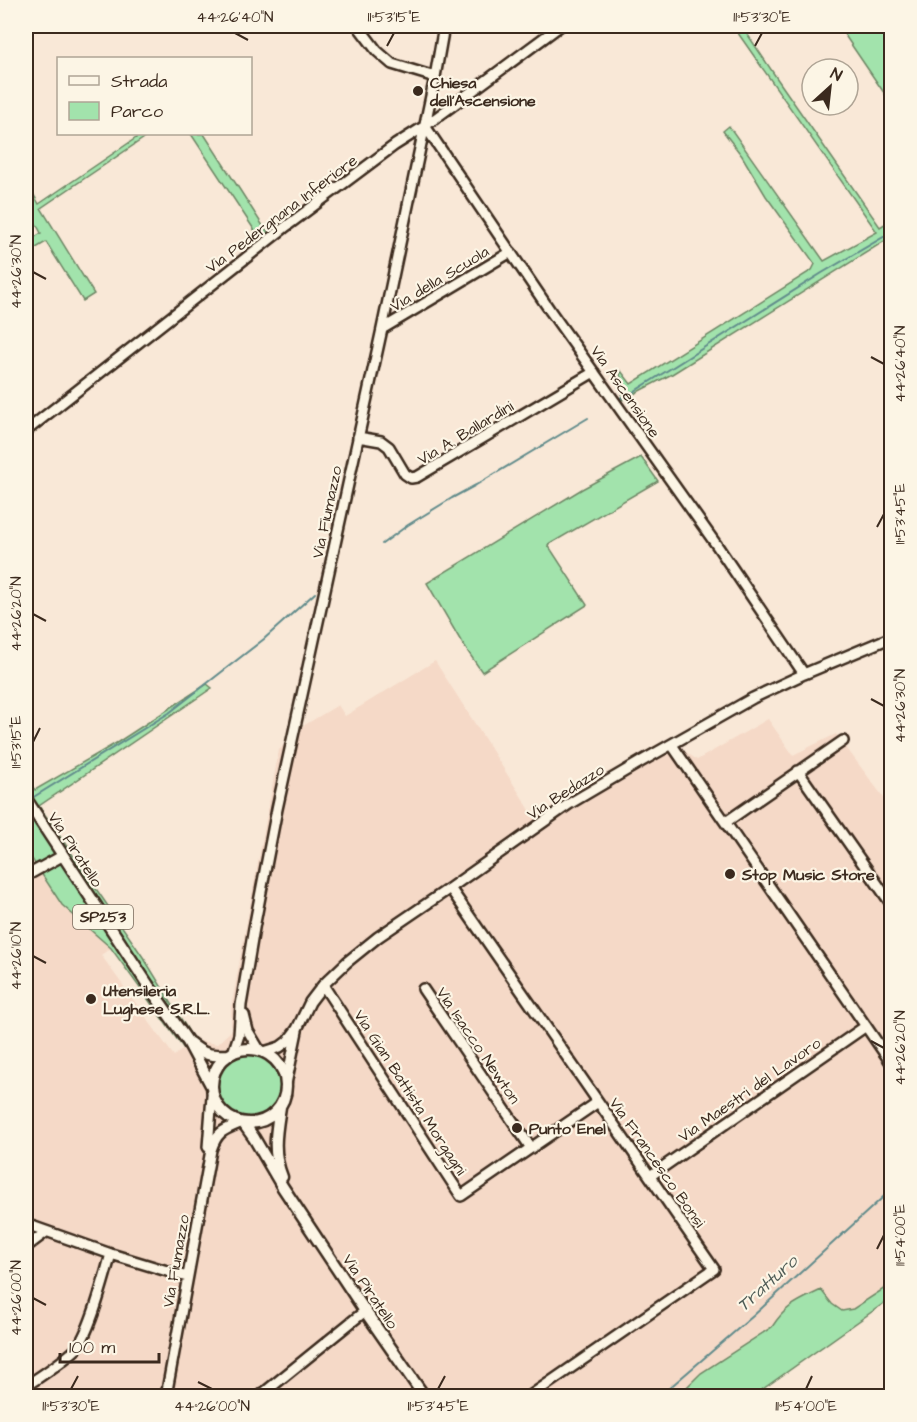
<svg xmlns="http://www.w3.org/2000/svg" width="917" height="1422" viewBox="0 0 917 1422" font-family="'Architects Daughter',sans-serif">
<rect width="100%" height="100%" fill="#f9e8d7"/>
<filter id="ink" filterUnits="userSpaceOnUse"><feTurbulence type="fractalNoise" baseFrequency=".0167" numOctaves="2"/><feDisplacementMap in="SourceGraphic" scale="12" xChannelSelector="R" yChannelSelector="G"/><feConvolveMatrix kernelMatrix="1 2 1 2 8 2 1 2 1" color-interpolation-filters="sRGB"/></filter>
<g filter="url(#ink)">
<path fill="#f5d9c7" d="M435,661L535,818L670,741L697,760L768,719L793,755L836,734L884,798L891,809V1286H888L853,1309L842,1311L832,1304L821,1290L779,1316L772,1327L762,1332L685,1389L689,1396H26V850L62,905L111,948L101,955L174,1056L194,1040L217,1044L231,1031V1008L279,750L303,726L338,705L345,716Z"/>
<path fill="#a2e3ac" stroke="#6e8665" stroke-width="1.5" d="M733,26H742L778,80L880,227L891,220V237L672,374L622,400L623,384L620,375L621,371L631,384L812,270L815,264L766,196L742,156L723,131L729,126L824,261L877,232Z
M838,26H891V103L842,31Z
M142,134H150L41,208L94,294L83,301L46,242L26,254V243L41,233L26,205V181L39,204Z
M191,134H204L263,226L269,233L259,237Z
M641,457L658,481L548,545L587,605L482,672L462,643L427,583L582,489Z
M207,684L212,688L39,806L145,960L194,1040L184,1049L111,948L62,905L26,850V778L35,790L118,742Z
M216 1087a33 33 0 1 1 66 0a33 33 0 1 1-66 0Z
M888,1286H891V1300L890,1299L753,1396H709L707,1392L697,1396H689L685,1389L701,1373L772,1327C786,1305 799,1301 821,1290L832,1304L842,1311L853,1309Z"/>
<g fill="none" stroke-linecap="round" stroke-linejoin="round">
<path stroke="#618b8b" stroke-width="2" d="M620,398L627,396L822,273L892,232
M382,544L408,525L452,498L476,485L588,418
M32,798L169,713L264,639L315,593
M660,1396L753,1316L892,1189"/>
<g stroke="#3b2a1e" stroke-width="14">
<path id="minor" d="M358,26L377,51L392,64L435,77
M425,126L551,312L718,547L804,674
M382,329L511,252
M26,431L284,228L395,145L425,126L560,26
M358,437L381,441L389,447L405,474L411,478L417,477L594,372
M672,745L892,1064
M798,771L892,905
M726,822L843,741
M26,876L62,856
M450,888L714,1269L530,1396
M323,985L461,1196L598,1102
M423,989L531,1148
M244,1015L248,1031L260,1051
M264,1052L280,1047L288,1041L297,1029L310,1002L323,985L347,962L378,937L450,888L569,804L642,761L753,698L804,674L892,637
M233,1053L239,1035L241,1005L254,928L277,809L382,329L435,77L444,26
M286,1084L297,1031
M208,1147L212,1096
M650,1176L866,1026
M26,1224L111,1254L187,1277
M26,1247L46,1232
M26,1386C42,1375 60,1364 75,1350C90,1334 104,1278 111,1254
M166,1396L211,1150C217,1132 223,1130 240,1123
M260,1396L365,1311"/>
</g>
<g stroke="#3b2a1e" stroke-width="15">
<path id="major" d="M26,799L148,985L188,1042L211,1085
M190,1043C204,1055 210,1056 228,1055
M212 1086a37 37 0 1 1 74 0a37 37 0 1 1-74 0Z
M280,1107C276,1133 272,1152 282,1177
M244,1124L254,1138L282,1186L365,1311L424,1396"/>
</g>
<use href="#minor" stroke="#fcf5e5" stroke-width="9"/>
<use href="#major" stroke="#fcf5e5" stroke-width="10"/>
</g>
</g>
<path fill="none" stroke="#3b2a1e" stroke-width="2" d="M235,33L248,40M387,46L394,33M755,46L762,33M33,272L46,279M871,357L884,364M877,527L884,514M33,614L46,621M871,699L884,706M33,742L40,728M33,956L46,963M871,1041L884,1048M877,1249L884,1235M33,1298L46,1305M198,1382L212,1389M71,1389L78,1376M438,1389L445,1376M806,1389L812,1376"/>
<g fill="#3b2a1e" stroke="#fcf5e5" stroke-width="2">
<circle cx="418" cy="91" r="6"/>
<circle cx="730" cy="874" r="6"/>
<circle cx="91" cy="999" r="6"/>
<circle cx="517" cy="1128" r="6"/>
</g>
<g text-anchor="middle" stroke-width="4.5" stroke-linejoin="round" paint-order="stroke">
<rect fill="#fcf5e5" stroke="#75675a" stroke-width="1.5" x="73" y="905" width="60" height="24" rx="4.5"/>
<g font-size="15" font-weight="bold" fill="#3b2a1e">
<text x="103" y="922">SP253</text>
</g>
<g font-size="16" font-weight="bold" fill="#3b2a1e" stroke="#fcf5e5" text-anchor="start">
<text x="430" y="88">Chiesa<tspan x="430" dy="18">dell'Ascensione</tspan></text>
<text x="742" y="880">Stop Music Store</text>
<text x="103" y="996">Utensileria<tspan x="103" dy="18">Lughese S.R.L.</tspan></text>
<text x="529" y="1134">Punto Enel</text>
</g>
<g font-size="16" fill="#3b2a1e" stroke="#fcf5e5">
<text transform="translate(281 213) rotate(-37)" y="6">Via Pedergnana Inferiore</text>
<text transform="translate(439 278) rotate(-31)" y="6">Via della Scuola</text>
<text transform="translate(626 391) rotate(55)" y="6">Via Ascensione</text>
<text transform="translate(465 432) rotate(-31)" y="6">Via A. Ballardini</text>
<text transform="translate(326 512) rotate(-78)" y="6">Via Fiumazzo</text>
<text transform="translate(565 791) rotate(-33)" y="6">Via Bedazzo</text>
<text transform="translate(76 849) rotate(57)" y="6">Via Piratello</text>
<text transform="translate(479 1045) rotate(56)" y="6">Via Isacco Newton</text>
<text transform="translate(749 1089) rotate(-35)" y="6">Via Maestri del Lavoro</text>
<text transform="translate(411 1092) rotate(57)" y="6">Via Gian Battista Morgagni</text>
<text transform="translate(658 1162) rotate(55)" y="6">Via Francesco Bonsi</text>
<text transform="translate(175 1261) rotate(-80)" y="6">Via Fiumazzo</text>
<text transform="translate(371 1291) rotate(56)" y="6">Via Piratello</text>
</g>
<g font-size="18" font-style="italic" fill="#4e5b55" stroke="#fcf5e5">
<text transform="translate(767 1283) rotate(-42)" y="6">Tratturo</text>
</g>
</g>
<rect width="917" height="1422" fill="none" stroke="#fcf5e5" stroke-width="66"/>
<rect x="57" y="57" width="195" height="78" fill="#fcf5e5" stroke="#afa495" stroke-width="1.5"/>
<rect x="69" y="76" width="30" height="9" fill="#fcf5e5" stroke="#afa495" stroke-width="1.5"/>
<text x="111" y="87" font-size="18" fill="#3b2a1e">Strada</text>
<rect x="69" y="102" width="30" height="18" fill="#a2e3ac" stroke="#afa495" stroke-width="1.5"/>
<text x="111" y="117" font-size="18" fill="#3b2a1e">Parco</text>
<g transform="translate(830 87) rotate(27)"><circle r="28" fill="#fcf5e5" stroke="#afa495" stroke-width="1.5"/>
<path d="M0-4.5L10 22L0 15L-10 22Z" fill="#3b2a1e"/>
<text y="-9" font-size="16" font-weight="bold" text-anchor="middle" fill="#3b2a1e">N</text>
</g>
<path d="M60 1353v9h99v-9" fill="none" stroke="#3b2a1e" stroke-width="3"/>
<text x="69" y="1353" font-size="18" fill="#3b2a1e" stroke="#fcf5e5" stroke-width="4.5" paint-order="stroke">100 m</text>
<rect x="33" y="33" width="851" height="1356" fill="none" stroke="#3b2a1e" stroke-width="2"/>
<g font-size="15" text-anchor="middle" fill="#3b2a1e">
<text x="235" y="22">44°26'40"N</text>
<text x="394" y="22">11°53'15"E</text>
<text x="762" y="22">11°53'30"E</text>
<text transform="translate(16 272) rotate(-90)" y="5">44°26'30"N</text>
<text transform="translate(900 364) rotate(-90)" y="5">44°26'40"N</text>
<text transform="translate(900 514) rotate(-90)" y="5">11°53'45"E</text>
<text transform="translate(16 614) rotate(-90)" y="5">44°26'20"N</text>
<text transform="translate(900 706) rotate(-90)" y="5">44°26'30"N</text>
<text transform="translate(16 742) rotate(-90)" y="5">11°53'15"E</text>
<text transform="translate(16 956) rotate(-90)" y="5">44°26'10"N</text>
<text transform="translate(900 1048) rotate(-90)" y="5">44°26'20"N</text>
<text transform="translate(900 1235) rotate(-90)" y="5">11°54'00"E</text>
<text transform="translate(16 1298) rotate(-90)" y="5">44°26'00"N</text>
<text x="71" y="1411">11°53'30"E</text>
<text x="212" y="1411">44°26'00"N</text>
<text x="438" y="1411">11°53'45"E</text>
<text x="806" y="1411">11°54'00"E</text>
</g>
</svg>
